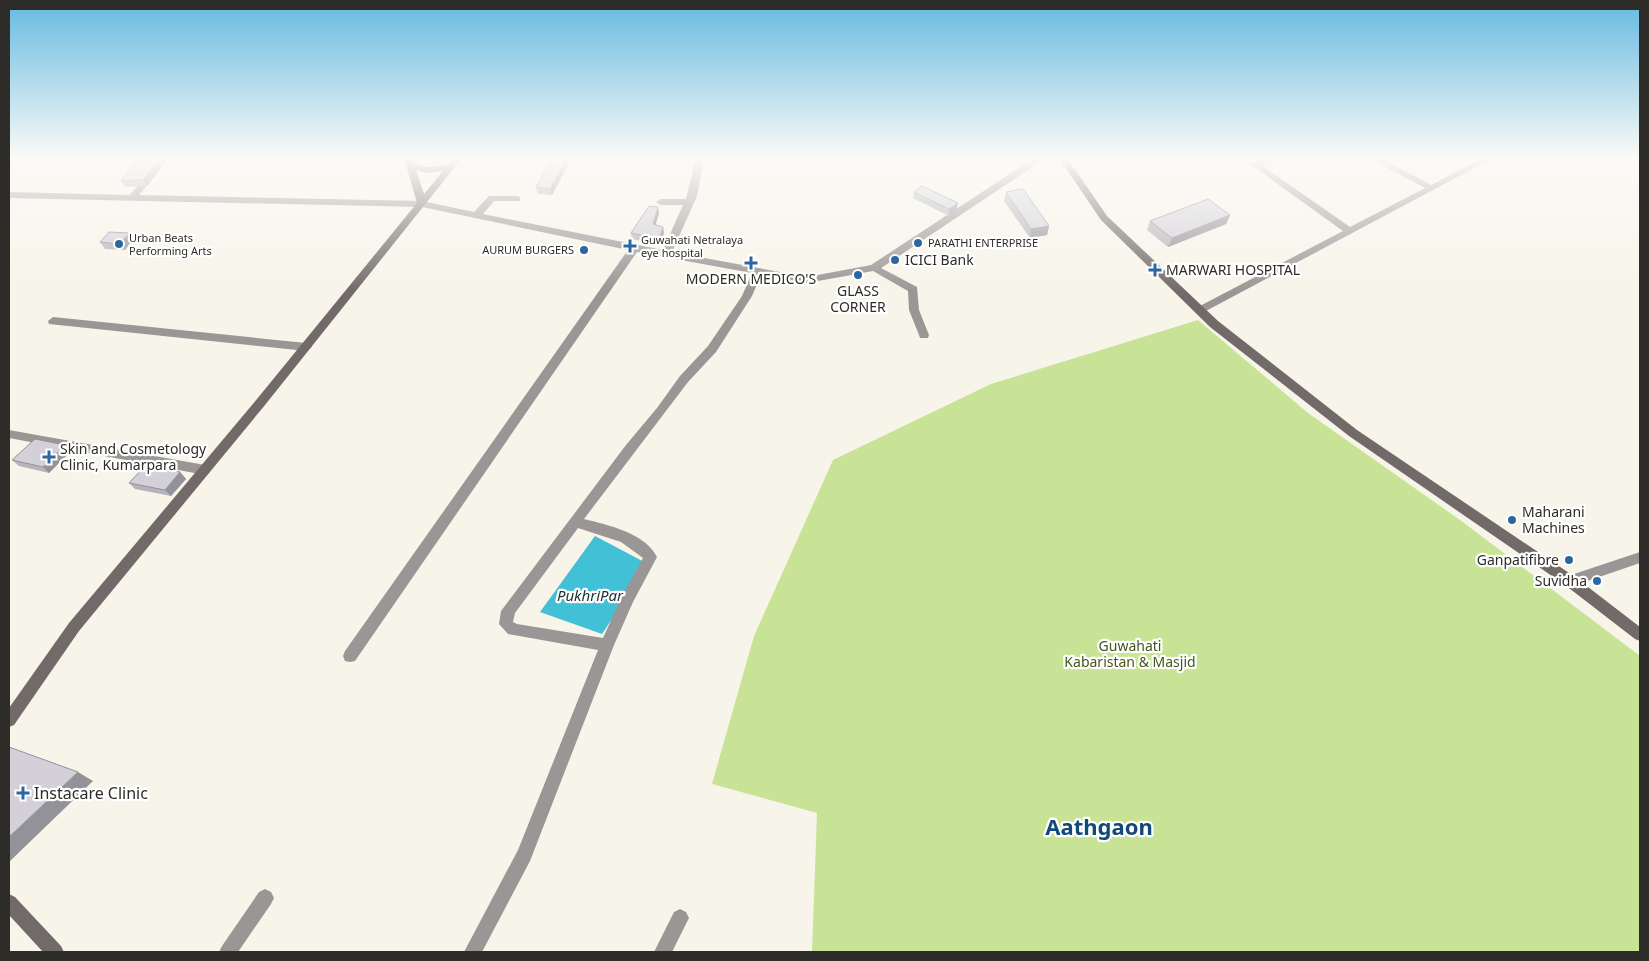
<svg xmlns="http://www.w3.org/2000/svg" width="1649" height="961" viewBox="0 0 1649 961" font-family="'Noto Sans',sans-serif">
<rect width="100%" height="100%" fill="#f7f4ea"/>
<path fill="#c8e395" d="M1198,320L1308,413L1460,520L1640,656V952H812L817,813L712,784L754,636L833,460L991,384Z"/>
<path fill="#41c0d6" d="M595,536L648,564L602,634L540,612Z"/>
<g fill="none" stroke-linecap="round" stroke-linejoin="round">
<path stroke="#9b9696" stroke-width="5.5" d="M1375,158L1431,188"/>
<path fill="#9b9696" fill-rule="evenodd" d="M9,158H18L9,164Z
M161,158H169L139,195L422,201L474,212L489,196H517L520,197V201H494L483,214L663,250L683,205H661L656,202L661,199H686L696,158H704L697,196L672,252L807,277L871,265L1034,158H1046L881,268L917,287L919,310L929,335L928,338H920L919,335L909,310L908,291L873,271L807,283L761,275L752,296L716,352L688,382L584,519C608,525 645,533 657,557L633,602L614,645L530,861L482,952H464L518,850L598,650L508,634L499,624L501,611L626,445L657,408L680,376L708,346L742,296L752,273L637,252L355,661L350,662L345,661L343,656L345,651L628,250L422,207L9,198V192L130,195ZM578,528L621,542L643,558L622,596L603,638L517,624L513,622L515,613Z
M1263,158H1274L1273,160L1261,165L1350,227L1483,158H1493L1204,312H1196L1195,310L1196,308L1343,231L1250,164Z
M53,317L306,343L312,347L306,351L49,324L48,321Z
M9,430L205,465L209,467L211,470L209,473L205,475L9,438Z
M1640,552V563L1570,587L1565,585L1563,581L1565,577Z
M265,889L271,892L274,898L271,904L238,952H219L222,946L259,892Z
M680,909L686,912L689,918L672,952H654L674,912Z"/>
<path fill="#716a69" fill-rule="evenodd" d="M404,158H412L414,163L426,167L448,165L454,158H462L265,405L79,631L14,725L9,727V708L69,623L257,399L417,203ZM416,170L425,173L443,171L424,194Z
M1059,158H1067L1107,216L1218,321L1357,430L1575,577L1640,627V641L1635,639L1565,585L1349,436L1210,327L1101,220Z
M9,894L15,897L61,946L64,952H43L9,915Z"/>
</g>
<path fill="#b5b3bb" d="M567,159L568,165L552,195L538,194L536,187Z
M162,167L147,186L125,187L121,181Z
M914,192L957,209L949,216L913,198Z
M1006,192L1049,226L1047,235L1030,238L1004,201Z
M659,213L655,225L663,227L664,233L660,245L632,239L631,233Z
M1230,215L1226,224L1168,247L1147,230L1150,221Z
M133,239L125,250L105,249L100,242Z
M65,445L71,451L49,473L19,466L12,460Z
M180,472L186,479L171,496L135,489L129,483Z"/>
<path fill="#949299" d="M567,159L568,165L552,195L550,189Z
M158,161L162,167L147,186L143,180Z
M958,203L957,209L949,216V209Z
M658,207L659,213L654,231L653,224Z
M1230,215L1226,224L1168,247L1172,238Z
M1049,226L1047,235L1030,238L1031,229Z
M663,227L664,233L660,245L659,239Z
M129,233L133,239L125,250L120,244Z
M65,445L71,451L49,473L43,467Z
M180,472L186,479L171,496L165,490Z
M78,772L93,781L9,862V837Z"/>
<path fill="#d3d0da" stroke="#949299" d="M553,158L567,159L550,189L536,187Z
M158,161L143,180L121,181L136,162Z
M922,186L958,203L949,209L914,192Z
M1023,189L1049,226L1031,229L1006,192Z
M1208,199L1230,215L1172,238L1150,221Z
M649,206L658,207L653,224L663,227L659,239L631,233Z
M109,232L129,233L120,244L100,242Z
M35,439L65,445L43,467L12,460Z
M145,466L180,472L165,490L129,483Z
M9,747L78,772L9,837Z"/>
<linearGradient id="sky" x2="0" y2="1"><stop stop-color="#65b9e1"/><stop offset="0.54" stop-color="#fbfaf6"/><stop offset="1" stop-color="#fbfaf6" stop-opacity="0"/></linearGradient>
<rect width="1649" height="292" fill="url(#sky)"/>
<g fill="#2d679f" stroke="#fff" stroke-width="2">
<circle cx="918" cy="243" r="5"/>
<circle cx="119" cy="244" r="5"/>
<path d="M627.5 238.5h5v5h5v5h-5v5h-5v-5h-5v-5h5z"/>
<circle cx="584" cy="250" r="5"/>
<circle cx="895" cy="260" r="5"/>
<path d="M748.5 255.5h5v5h5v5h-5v5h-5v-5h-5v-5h5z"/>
<path d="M1152.5 262.5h5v5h5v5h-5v5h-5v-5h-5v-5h5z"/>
<circle cx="858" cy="275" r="5"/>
<path d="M46.5 449.5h5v5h5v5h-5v5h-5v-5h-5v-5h5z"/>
<circle cx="1512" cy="520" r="5"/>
<circle cx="1569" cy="560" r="5"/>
<circle cx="1597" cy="581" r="5"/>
<path d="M20.5 785.5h5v5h5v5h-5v5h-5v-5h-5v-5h5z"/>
</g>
<g text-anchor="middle" stroke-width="4.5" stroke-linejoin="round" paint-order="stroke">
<g font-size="11" fill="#2d2c28" stroke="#fff" text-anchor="start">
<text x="129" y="242">Urban Beats<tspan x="129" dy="13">Performing Arts</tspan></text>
<text x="641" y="244">Guwahati Netralaya<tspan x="641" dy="13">eye hospital</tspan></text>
<text x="928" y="247">PARATHI ENTERPRISE</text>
<text x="574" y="254" text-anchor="end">AURUM BURGERS</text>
</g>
<g font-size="14" fill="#2d2c28" stroke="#fff" text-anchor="start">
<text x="905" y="265">ICICI Bank</text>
<text x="1166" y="275">MARWARI HOSPITAL</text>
<text x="751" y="284" text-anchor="middle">MODERN MEDICO'S</text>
<text x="858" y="296" text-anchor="middle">GLASS<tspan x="858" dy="16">CORNER</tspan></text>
<text x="60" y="454">Skin and Cosmetology<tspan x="60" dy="16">Clinic, Kumarpara</tspan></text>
<text x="1522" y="517">Maharani<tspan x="1522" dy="16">Machines</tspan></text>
<text x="1559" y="565" text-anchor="end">Ganpatifibre</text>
<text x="1587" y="586" text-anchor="end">Suvidha</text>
</g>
<g font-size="14" fill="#45561c" stroke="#fff">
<text x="1130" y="651">Guwahati<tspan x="1130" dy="16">Kabaristan &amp; Masjid</tspan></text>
</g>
<g font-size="15" font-style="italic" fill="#192e32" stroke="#fff">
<text x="590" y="601">PukhriPar</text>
</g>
<g font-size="16" fill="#2d2c28" stroke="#fff" text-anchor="start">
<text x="34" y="799">Instacare Clinic</text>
</g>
<g font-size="22" font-weight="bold" fill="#11497a" stroke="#fff">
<text x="1099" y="835">Aathgaon</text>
</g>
</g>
<rect width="1649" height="961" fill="none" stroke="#2d2c28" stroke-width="20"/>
</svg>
